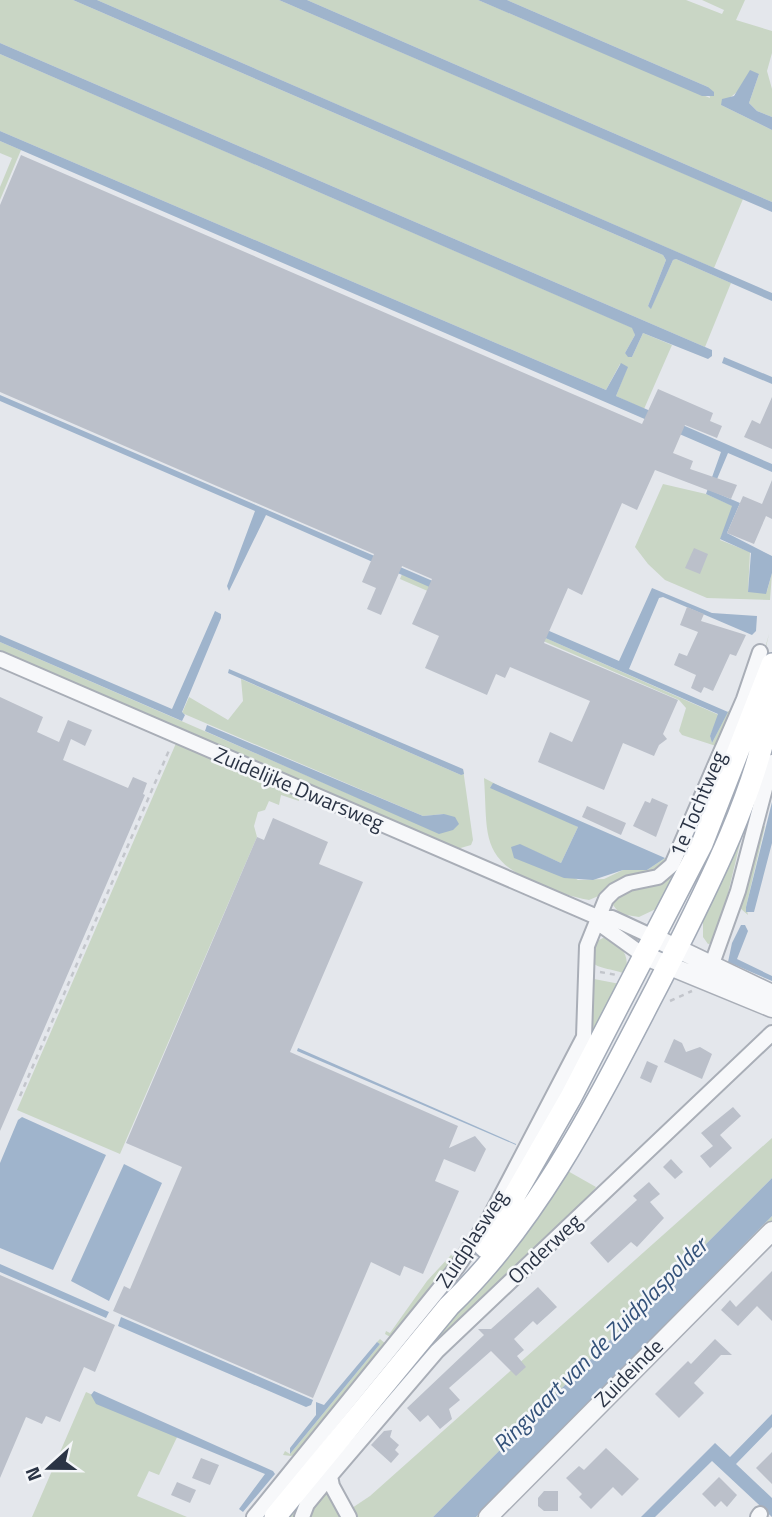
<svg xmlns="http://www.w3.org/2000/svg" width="772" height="1517" viewBox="0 0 772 1517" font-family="'Titillium Web',sans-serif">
<rect width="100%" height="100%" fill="#e4e7ec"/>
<path fill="#c9d6c5" d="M0,0H73L663,255L666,260L648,306L651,308L673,260L676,259L731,283L705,347L0,43Z
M97,0H279L743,199L714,268Z
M307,0H478L710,98L708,87L507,0H686L722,14L724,10L702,0H745L736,20L772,31V53L767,71L772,89V117L757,111L749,103L759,74L721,105L772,130V202Z
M0,54L633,328L635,335L625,353L632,357L643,333L672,345L644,409L616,396L627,368L620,364L606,390L0,131Z
M0,141L21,150L0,200V187L12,158L0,153Z
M663,484L706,494L733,506L720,540L750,552L748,592L767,591L772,573L770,600L707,598L665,580L648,564L635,547Z
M402,574L719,715L710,736L712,743L728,711L731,712L716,746L682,735L679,731L686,708L679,700L400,579Z
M769,634L759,678L658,908L639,917L620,914L613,905L616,898L634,888L662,881L757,677Z
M0,642L439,833L457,823L444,814L423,816L182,713L189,697L228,720L243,701L241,679L461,775L463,769L473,840L471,845L457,849C304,785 152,716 0,650Z
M177,741L299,795V801L281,795L279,805L269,801L265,810L258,812L254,826L257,837L120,1154L17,1110Z
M761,766L753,811L747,814L723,914L713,943L708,944L703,937V917Z
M484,778L578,827L561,863L518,844L578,880L604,879L623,870H647L665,858L669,860L662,869L589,900C571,897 553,890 537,883C479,859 488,834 484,778Z
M765,826L746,907L748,915L740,908L759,828Z
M607,936C621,947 631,954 625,974C606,965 581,972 595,942Z
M594,979L620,984L492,1229L472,1260L432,1315L265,1517H261L429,1312L590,1030L591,980Z
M693,1096L696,1100L470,1315L296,1517H285L566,1170L596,1187L593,1191H596Z
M772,1138V1178L433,1517H355L352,1508L370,1496Z
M772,1216V1223L481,1517H476Z
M451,1255L455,1258L392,1338L385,1334L386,1331L390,1333L427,1281Z
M380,1339L386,1344L300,1452L291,1456L283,1455L285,1451L290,1454L380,1344L377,1342Z
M86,1392L179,1433L159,1475L149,1471L137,1496L187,1517H32Z
M327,1491L342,1517H308L310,1510Z"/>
<path fill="#9fb4cc" d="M73,0H97L772,293V301L676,259L673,260L651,309L648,306L666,260L663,255Z
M279,0H307L772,202V212Z
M478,0H507L708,87L714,92V96H702Z
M0,43L712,350V356L708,359L643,333L632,357H628L625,353L635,335L632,328L0,54Z
M750,70L759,74L749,103L757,111L772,117V130L721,105L722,99L734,96Z
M0,131L606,390L621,363L628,367L616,396L772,464V472L728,453L712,491L740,503L727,533L772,556V573L766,594L748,592L751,553L720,539L732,506L706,494L721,452L0,141Z
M724,357L772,377V384L722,363Z
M0,395L619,661L652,588L712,613L757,616L756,631L752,635L663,597L659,598L629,669L728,712L712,743L710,736L718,714L266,515L229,591L227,586L255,511L0,401Z
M215,611L221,614V618L182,712L185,715L182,721L0,642V635L172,709Z
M229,669L463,769L464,774L461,775L228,673Z
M207,725L423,816L444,814L455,817L459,824L453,830L439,834L205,731Z
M493,783L665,858L647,870H623L593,880L564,878L514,858L511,847L520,844L561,863L578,827L490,788Z
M772,802V843L754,912H746V907Z
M741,925H745L748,931L737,959L772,976V981L728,962L732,943Z
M298,1048L516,1144V1145L297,1051Z
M22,1117L106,1155L53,1270L0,1248V1163L18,1120Z
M124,1164L162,1183L109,1301L71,1281Z
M772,1178V1216L476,1517H433Z
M0,1264L109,1312L106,1318L0,1272Z
M121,1317L313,1400L311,1405L306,1407L118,1326Z
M377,1342L380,1344L290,1454V1448L316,1415V1402L324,1405Z
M94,1391L273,1471L275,1474L243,1512L239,1509L265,1474L96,1404L91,1395Z
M772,1414V1427L736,1464L772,1498V1517L712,1461L655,1517H641L715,1443L730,1457Z"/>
<path fill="#bbc0ca" d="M21,155L642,424L658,389L713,413L710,421L722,426L717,438L685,425L673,453L693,461L690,469L737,485L731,499L655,470L637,510L622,503L582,595L568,588L544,643L678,700L663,734L667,739L659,745L654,756L623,743L604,790L538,762L550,732L572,742L590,701L510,667L505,678L496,674L487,695L425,668L439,636L412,624L432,579L402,566L381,615L367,609L376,588L362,582L374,554L0,392V205Z
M772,397V449L744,437L752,420L760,424Z
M772,480V519L766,516L754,544L727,533L743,496L762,504Z
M694,548L708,554L700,574L685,568Z
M687,607L704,614L701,621L746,635L736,656L730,654L713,691L704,687L701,693L691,688L696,675L674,665L679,653L687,656L698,632L680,625Z
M0,697L43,717L37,732L59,742L68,720L92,730L85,746L71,739L63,760L128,788L133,777L147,783L143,794L145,795L0,1131Z
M652,798L668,805L656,837L633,826L645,801L650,803Z
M587,806L626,823L621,835L582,817Z
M273,818L328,842L319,864L363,882L290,1052L458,1126L449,1148L475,1136L486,1149L475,1172L444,1159L435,1181L459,1191L423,1274L404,1266L400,1276L371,1262L313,1398L113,1311L124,1286L130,1289L182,1167L126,1143L257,837L264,840Z
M674,1039L682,1043L686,1052L700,1047L712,1054L702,1079L664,1062Z
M647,1061L658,1066L651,1083L640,1078Z
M733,1107L741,1116L720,1135L732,1148L710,1168L700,1156L713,1146L701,1133Z
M671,1159L683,1172L675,1179L663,1167Z
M649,1182L660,1194L650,1202L664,1218L637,1247L631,1242L608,1263L590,1243L637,1200L633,1196Z
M772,1271V1321L757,1306L738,1326L721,1310L730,1300L736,1307Z
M0,1275L115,1325L95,1372L84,1367L60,1422L46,1416L42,1424L26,1417L0,1478Z
M538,1287L557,1307L537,1325L533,1321L514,1339L524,1350L517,1356L526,1367L516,1376L491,1351L449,1388L460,1400L449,1409L452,1419L440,1429L428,1415L420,1422L407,1408L484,1335L478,1329H491Z
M715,1339L732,1355H721L694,1383L704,1393L679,1418L655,1394L688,1361L691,1364Z
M392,1430L390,1437L399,1445L395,1450L399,1454L391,1463L371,1445L384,1431Z
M606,1448L639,1479L622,1496L613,1487L591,1509L579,1497L582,1494L566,1478L579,1466L584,1470Z
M772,1452V1484L756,1468Z
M201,1458L219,1465L210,1485L192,1478Z
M719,1477L737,1495L727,1507L721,1501L715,1507L702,1494Z
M177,1482L196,1490L190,1503L171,1495Z
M544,1491H558V1511H544L538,1506V1498Z"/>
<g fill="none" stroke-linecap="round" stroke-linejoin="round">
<g stroke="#a9aeb7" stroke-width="18">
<path id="minor" d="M0,659L597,917L612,918L653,937
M597,917L604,927L643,955
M708,975L738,891L772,762
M330,1476L332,1486L349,1517
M254,1517L457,1267L489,1219L584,1037L587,946L606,899L614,891L629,883L658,877L672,865L744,699L760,652
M302,1517L307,1504L330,1476L437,1351L772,1033
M758,1517L760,1514"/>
</g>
<g stroke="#a9aeb7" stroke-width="21">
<path id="tertiary" d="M653,937L772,994
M643,955L772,1008
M488,1517L772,1231"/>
</g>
<g stroke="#a3abb8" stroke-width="24">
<path id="primary" d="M485,1247L571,1097L702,844L772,664
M275,1517L449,1306C540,1219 599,1098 657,987C699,905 763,784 772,693"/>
</g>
<path stroke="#c2c5cb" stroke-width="2.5" stroke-dasharray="5 5" stroke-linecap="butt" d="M600,972L617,975
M670,1001L692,991
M20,1096L170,748"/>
<use href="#minor" stroke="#f7f8fa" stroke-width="14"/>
<use href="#tertiary" stroke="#f7f8fa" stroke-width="18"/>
<use href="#primary" stroke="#fff" stroke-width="21"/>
</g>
<g text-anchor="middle" stroke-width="5" stroke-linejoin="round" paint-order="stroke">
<g font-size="21" fill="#2b3445" stroke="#f4f6f9">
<text transform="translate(299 789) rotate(23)" y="7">Zuidelijke Dwarsweg</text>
<text transform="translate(698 804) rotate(-67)" y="7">1e Tochtweg</text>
<text transform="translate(472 1239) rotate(-57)" y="7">Zuidplasweg</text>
<text transform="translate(545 1249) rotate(-43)" y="7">Onderweg</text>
<text transform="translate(629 1373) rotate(-45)" y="7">Zuideinde</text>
</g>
<g font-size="23" font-style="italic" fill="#34527a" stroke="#f4f6f9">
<text transform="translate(600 1345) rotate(-45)" y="8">Ringvaart van de Zuidplaspolder</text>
</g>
</g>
<g transform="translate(49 1468) rotate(249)" stroke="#f4f6f9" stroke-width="5" paint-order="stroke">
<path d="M0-5L12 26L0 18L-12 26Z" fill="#2b3445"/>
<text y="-10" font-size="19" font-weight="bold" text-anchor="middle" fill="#2b3445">N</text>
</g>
</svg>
